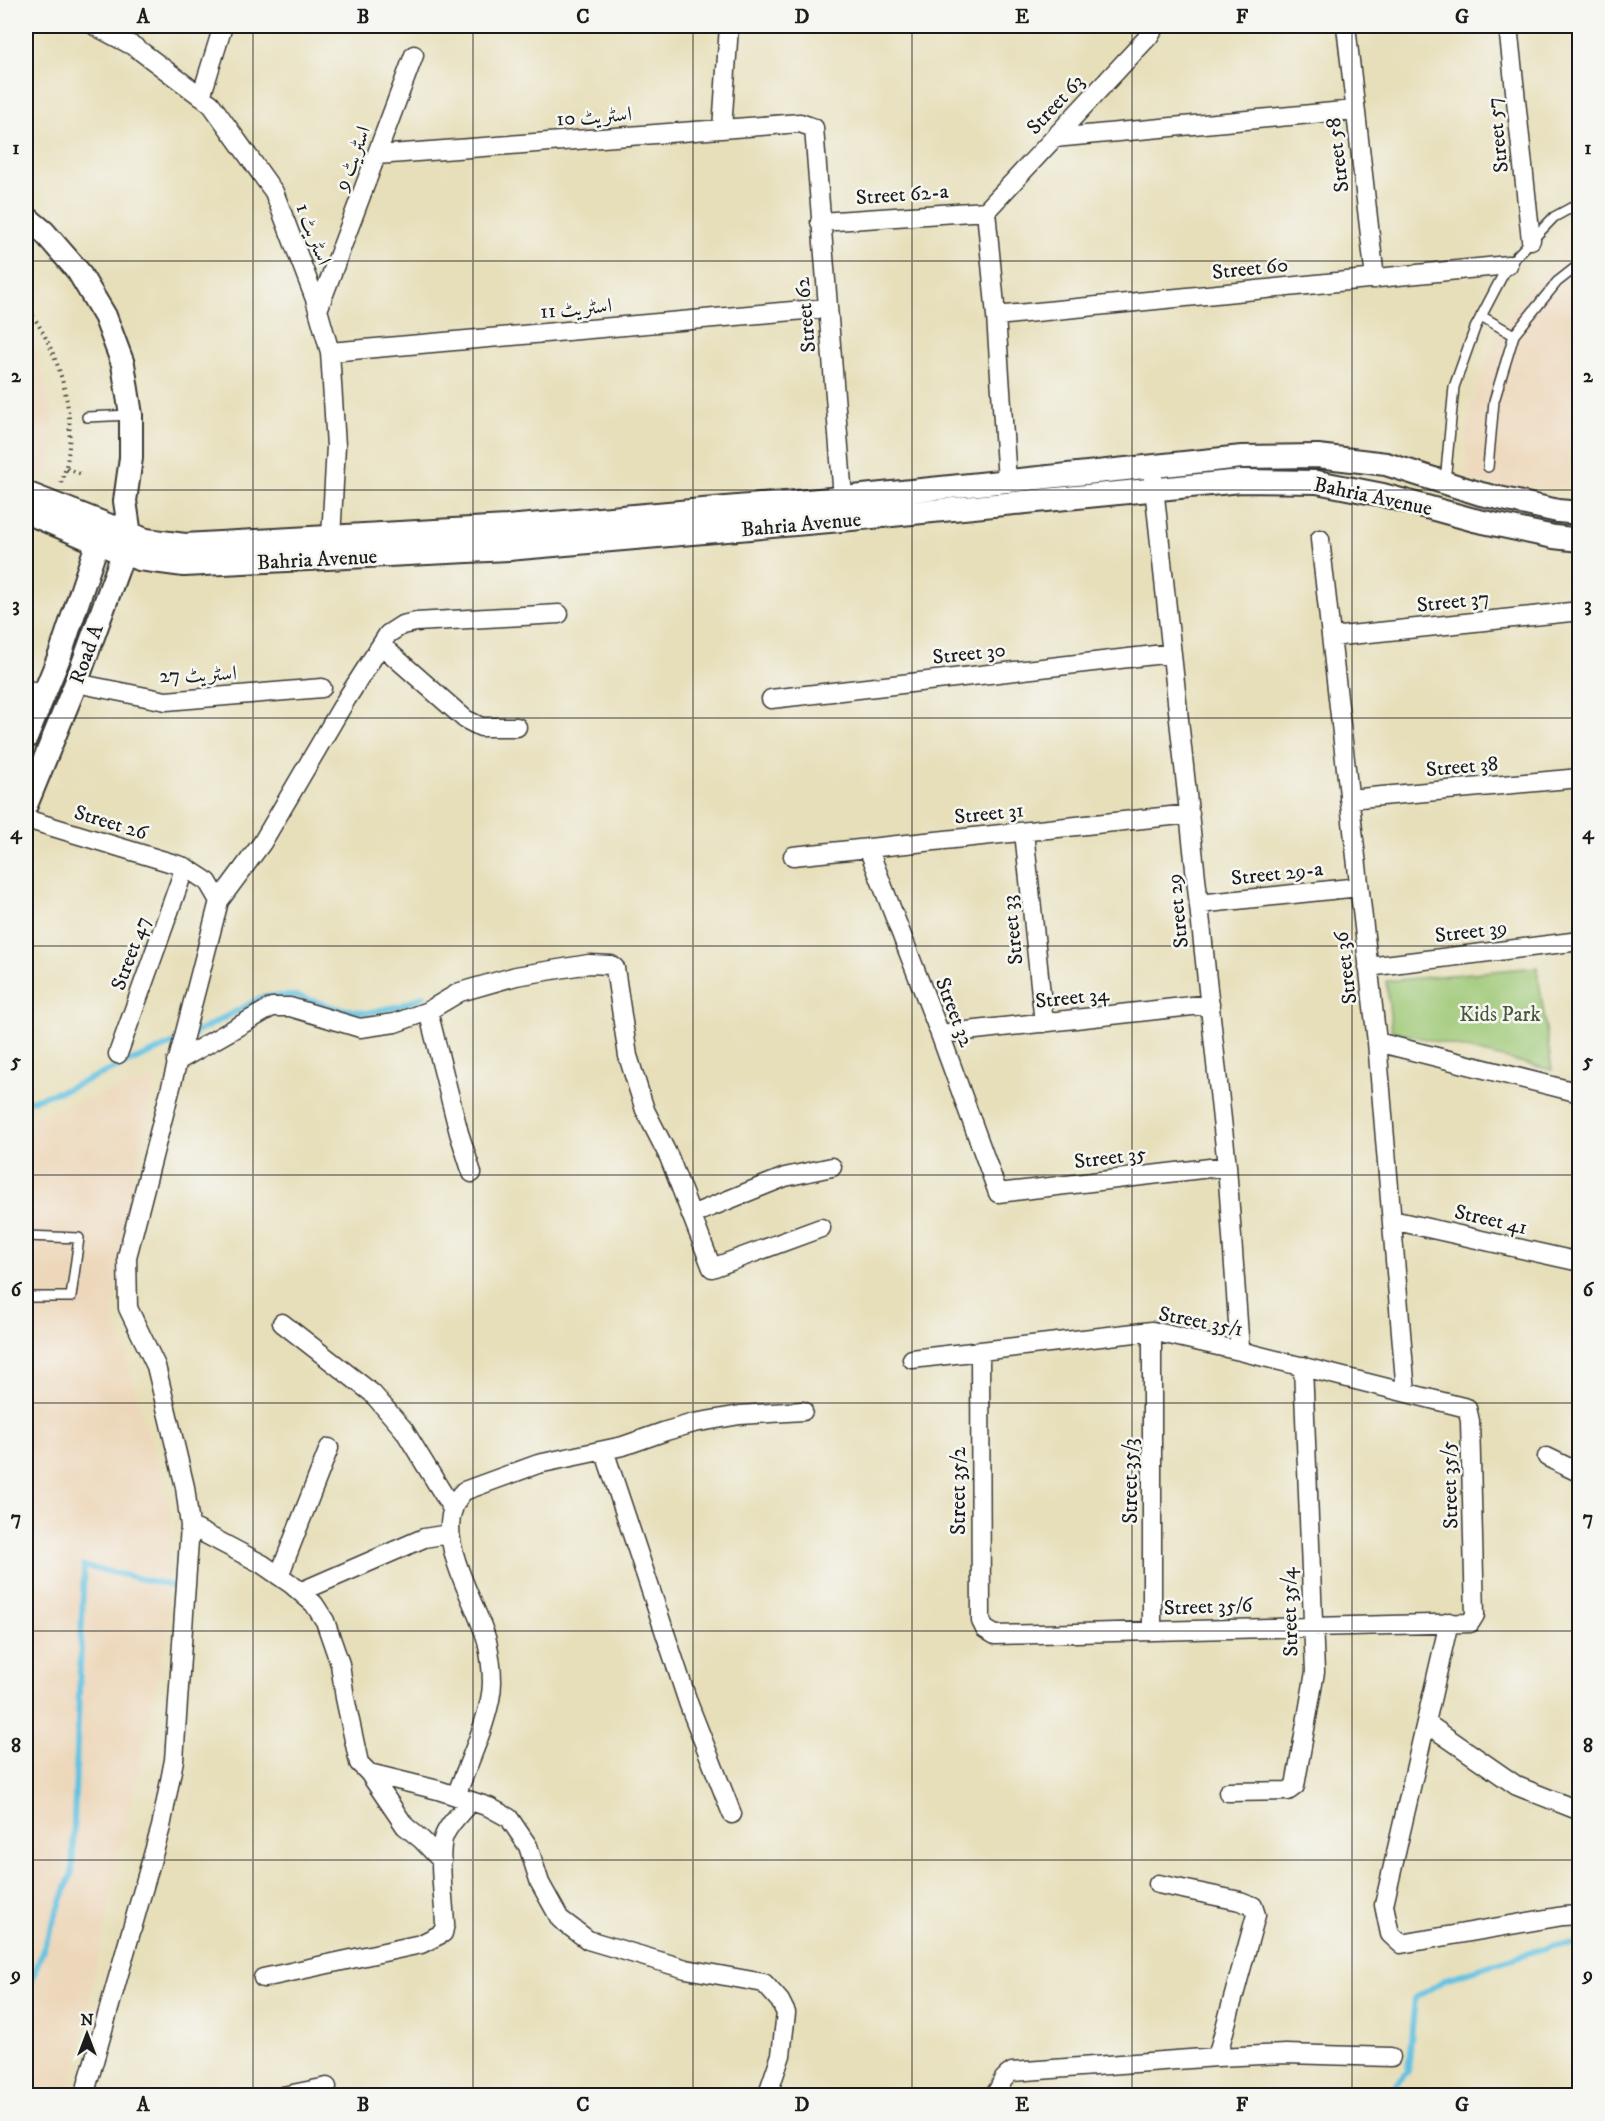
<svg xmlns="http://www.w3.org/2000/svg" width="1605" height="2121" viewBox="0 0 1605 2121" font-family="'IM FELL DW Pica',Amiri,serif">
<rect width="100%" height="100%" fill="#f6f6f2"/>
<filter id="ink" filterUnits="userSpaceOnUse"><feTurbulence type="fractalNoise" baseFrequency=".0167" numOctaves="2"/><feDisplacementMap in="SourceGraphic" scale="12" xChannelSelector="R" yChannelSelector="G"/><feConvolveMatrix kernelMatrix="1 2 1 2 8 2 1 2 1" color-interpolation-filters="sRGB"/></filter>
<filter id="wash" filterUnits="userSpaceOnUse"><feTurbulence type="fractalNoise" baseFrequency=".008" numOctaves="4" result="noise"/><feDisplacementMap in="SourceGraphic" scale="24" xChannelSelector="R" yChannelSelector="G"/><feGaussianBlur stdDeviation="1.35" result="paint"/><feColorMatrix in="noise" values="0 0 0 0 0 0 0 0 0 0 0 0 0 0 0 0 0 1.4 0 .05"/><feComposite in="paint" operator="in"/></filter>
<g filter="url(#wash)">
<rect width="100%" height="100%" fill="#e7dfba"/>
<path fill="#edd7ba" d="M1579,240L1580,390L1570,428V487L1513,489L1467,480L1466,436L1477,388L1492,347L1514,308L1531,284L1557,258Z
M26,331L34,346L45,379L54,422L55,451L47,475L26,467Z
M156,1078L128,1199L113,1314L171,1513L167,1635L69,2095L26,2096V1119Z"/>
<path fill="#9cc773" stroke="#5c7248" stroke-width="1.5" d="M1579,400V486L1576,482C1572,452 1570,429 1579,400Z
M1537,967L1552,1070L1392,1031L1386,981Z"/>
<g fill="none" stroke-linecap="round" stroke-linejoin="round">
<path stroke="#61c1e0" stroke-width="6" d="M188,1037L265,996H296L336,1008L366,1013L401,1006L424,996
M26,1102L64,1090L179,1041
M26,1995L72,1872L84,1566L177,1587
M1385,2096L1408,2071L1415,1998L1446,1979L1554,1945H1580"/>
</g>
</g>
<g filter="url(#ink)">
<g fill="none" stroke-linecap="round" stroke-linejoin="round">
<g stroke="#3a3934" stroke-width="12">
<path id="service" d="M1481,316L1514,335
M87,417L131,415
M1488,467L1494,401L1514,335L1557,282L1580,264
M1445,482L1454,387L1475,328L1508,265L1554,217L1580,203
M26,1236L79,1238L71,1297H26"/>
</g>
<g stroke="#3a3934" stroke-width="21">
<path id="minor" d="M95,26L135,47L211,104L274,192L315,299L330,352L336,446L331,538
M1346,26L1375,279
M1508,26L1531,240
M201,97L223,26
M722,129L729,26
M1054,138L1355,110
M377,155L800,123L814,128L843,498
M986,211L996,316L1007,481
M986,211L1149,36L1155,26
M820,222L986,211
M318,310L414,55
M996,316L1508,265
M330,352L827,308
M1153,478L1227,1166L1240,1351
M1320,539L1377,1042L1406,1393
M1331,637L1580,611
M381,645L465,719L481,727H517
M76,683L166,701L322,688
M26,689L42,695
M771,699L1172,653
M1349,799L1580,778
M26,819L185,867L208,882L219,901
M1024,832L1044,1023
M868,848L940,1034L998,1193L1227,1166
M793,856L1190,814
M1199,904L1359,887
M1368,967L1580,941
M428,1011L459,1133L472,1173
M940,1034L1210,1004
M1377,1042L1580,1093
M118,1054L185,867
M176,1062L272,1007H290L360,1028L395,1023L428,1011L460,992L516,976L589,964L611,965L615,968L628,1056L645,1110L669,1157L712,1268L821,1228
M691,1215L785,1177L832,1167
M1392,1220L1580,1262
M282,1323L372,1393L404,1430L453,1510
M1152,1331V1630
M912,1359L1152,1331L1240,1351L1467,1408L1470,1421L1475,1615L1470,1623L995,1635L985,1629L981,1621L980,1351
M604,1450L689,1705L732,1814
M1547,1457L1580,1473
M190,1526L262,1564L291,1584L314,1604L325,1621L340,1664L345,1698L359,1763L369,1773L438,1790L489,1807L509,1818L528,1846L540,1883L560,1919L588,1940L686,1969L764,1983L780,2001L786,2013L781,2055L767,2096
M279,1576L329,1448
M300,1592L424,1538L449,1534
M1449,1622L1384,1905L1390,1934L1401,1944L1563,1916L1580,1915
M1426,1723L1517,1786L1580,1811
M369,1773L405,1826L422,1840L442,1861
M1228,1792L1288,1791L1295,1786L1315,1672L1303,1366
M456,1796C467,1765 492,1714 492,1682C492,1669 490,1655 487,1641C476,1600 426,1528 464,1491L538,1464L623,1446L666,1431L694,1423L740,1415L803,1411
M1158,1884L1240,1901L1253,1906L1256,1915L1217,2057
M263,1978L421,1944L443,1933L445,1924C444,1901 438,1861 443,1839C447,1825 462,1812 471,1801
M84,2096L161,1827L174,1760L190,1526L185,1487L156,1366L128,1308L127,1257L219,901L262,843L347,698L388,634L402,625L416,622L559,614
M283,2096L327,2087
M993,2096C1003,2088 998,2080 1012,2072L1217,2057L1286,2054L1391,2057"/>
</g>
<g stroke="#3a3934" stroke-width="26">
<path id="tertiary" d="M26,217L44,232L78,271L105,316L123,364L131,415V458L125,501L130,535L76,683L26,805
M26,493L146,540L185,545L507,527L853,497L1242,457L1318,456L1386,464L1481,494L1558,511L1580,513
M26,512L122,553L139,559L184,565L508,549L841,520L1241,481L1317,482L1383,495L1474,520L1554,537L1580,540
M26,738L60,655L98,541L104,528"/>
</g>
<path stroke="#3a3934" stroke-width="4" stroke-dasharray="1.5 4.5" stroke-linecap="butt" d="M26,306C62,354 83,428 60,486
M67,469L84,475"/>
<use href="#service" stroke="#fff" stroke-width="9"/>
<use href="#minor" stroke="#fff" stroke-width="18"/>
<use href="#tertiary" stroke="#fff" stroke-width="22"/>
</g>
</g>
<path fill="none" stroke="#1c1c1c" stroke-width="1.5" stroke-opacity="0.55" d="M253,26V2096M473,26V2096M693,26V2096M912,26V2096M1132,26V2096M1352,26V2096M26,261H1580M26,490H1580M26,718H1580M26,946H1580M26,1175H1580M26,1403H1580M26,1631H1580M26,1860H1580"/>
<g text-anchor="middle" stroke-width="5" stroke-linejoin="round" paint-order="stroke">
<g font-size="21" fill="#1c1c1c" stroke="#f6f6f2">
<text transform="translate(1055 104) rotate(-47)" y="7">Street 63</text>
<text transform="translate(594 116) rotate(-4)" y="7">اسٹریٹ 10</text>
<text transform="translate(1497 135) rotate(-96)" y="7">Street 57</text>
<text transform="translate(1337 155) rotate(-97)" y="7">Street 58</text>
<text transform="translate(352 158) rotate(-69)" y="7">اسٹریٹ 9</text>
<text transform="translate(902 194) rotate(-4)" y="7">Street 62-a</text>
<text transform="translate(314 234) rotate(69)" y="7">اسٹریٹ 1</text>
<text transform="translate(1250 268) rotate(-6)" y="7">Street 60</text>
<text transform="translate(576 308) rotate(-5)" y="7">اسٹریٹ 11</text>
<text transform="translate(805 315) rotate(-95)" y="7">Street 62</text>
<text transform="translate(1373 496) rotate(12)" y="7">Bahria Avenue</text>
<text transform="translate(801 524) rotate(-5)" y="7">Bahria Avenue</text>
<text transform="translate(317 559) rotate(-3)" y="7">Bahria Avenue</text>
<text transform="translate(1453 601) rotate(-6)" y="7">Street 37</text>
<text transform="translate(969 653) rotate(-6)" y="7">Street 30</text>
<text transform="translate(86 654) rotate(-70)" y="7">Road A</text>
<text transform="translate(198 674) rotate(-2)" y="7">اسٹریٹ 27</text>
<text transform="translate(1462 766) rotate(-5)" y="7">Street 38</text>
<text transform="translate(989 813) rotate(-6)" y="7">Street 31</text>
<text transform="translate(111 822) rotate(17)" y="7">Street 26</text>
<text transform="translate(1277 873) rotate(-6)" y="7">Street 29-a</text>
<text transform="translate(1177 911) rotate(-96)" y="7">Street 29</text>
<text transform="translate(1012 930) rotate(-96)" y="7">Street 33</text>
<text transform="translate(1471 931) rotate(-7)" y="7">Street 39</text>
<text transform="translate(130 953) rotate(-70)" y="7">Street 47</text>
<text transform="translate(1345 968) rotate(-97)" y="7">Street 36</text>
<text transform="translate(1072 997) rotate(-6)" y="7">Street 34</text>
<text transform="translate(955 1012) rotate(69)" y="7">Street 32</text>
<text transform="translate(1110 1157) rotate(-7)" y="7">Street 35</text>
<text transform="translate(1491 1219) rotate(13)" y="7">Street 41</text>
<text transform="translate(1201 1321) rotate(11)" y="7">Street 35/1</text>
<text transform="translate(1130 1481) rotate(-90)" y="7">Street 35/3</text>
<text transform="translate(1449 1485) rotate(-92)" y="7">Street 35/5</text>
<text transform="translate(958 1491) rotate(-90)" y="7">Street 35/2</text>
<text transform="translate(1208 1606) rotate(-2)" y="7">Street 35/6</text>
<text transform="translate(1289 1612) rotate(-92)" y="7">Street 35/4</text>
</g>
<g font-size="21" fill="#49583a" stroke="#f6f6f2">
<text x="1500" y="1021">Kids Park</text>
</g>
</g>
<rect width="1605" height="2121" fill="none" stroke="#f6f6f2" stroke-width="66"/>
<g transform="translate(87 2034)" stroke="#f6f6f2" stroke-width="4.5" paint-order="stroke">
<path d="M0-4.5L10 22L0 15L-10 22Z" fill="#1c1c1c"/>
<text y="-9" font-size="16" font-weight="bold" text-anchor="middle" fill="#1c1c1c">N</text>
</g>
<rect x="33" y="33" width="1539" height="2055" fill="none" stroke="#1c1c1c" stroke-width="2"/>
<g font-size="20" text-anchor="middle" font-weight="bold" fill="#1c1c1c">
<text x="143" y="23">A</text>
<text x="363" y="23">B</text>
<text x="583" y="23">C</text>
<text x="802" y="23">D</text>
<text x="1022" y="23">E</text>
<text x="1242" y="23">F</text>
<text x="1462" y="23">G</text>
<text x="16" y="154">1</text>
<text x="1588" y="154">1</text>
<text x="16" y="382">2</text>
<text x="1588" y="382">2</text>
<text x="16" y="611">3</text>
<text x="1588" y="611">3</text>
<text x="16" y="839">4</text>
<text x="1588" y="839">4</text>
<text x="16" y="1067">5</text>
<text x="1588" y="1067">5</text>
<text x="16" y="1296">6</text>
<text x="1588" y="1296">6</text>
<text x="16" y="1524">7</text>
<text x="1588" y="1524">7</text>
<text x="16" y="1752">8</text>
<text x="1588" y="1752">8</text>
<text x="16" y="1981">9</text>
<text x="1588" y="1981">9</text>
<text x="143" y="2111">A</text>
<text x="363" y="2111">B</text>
<text x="583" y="2111">C</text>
<text x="802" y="2111">D</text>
<text x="1022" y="2111">E</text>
<text x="1242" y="2111">F</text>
<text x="1462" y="2111">G</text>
</g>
</svg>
